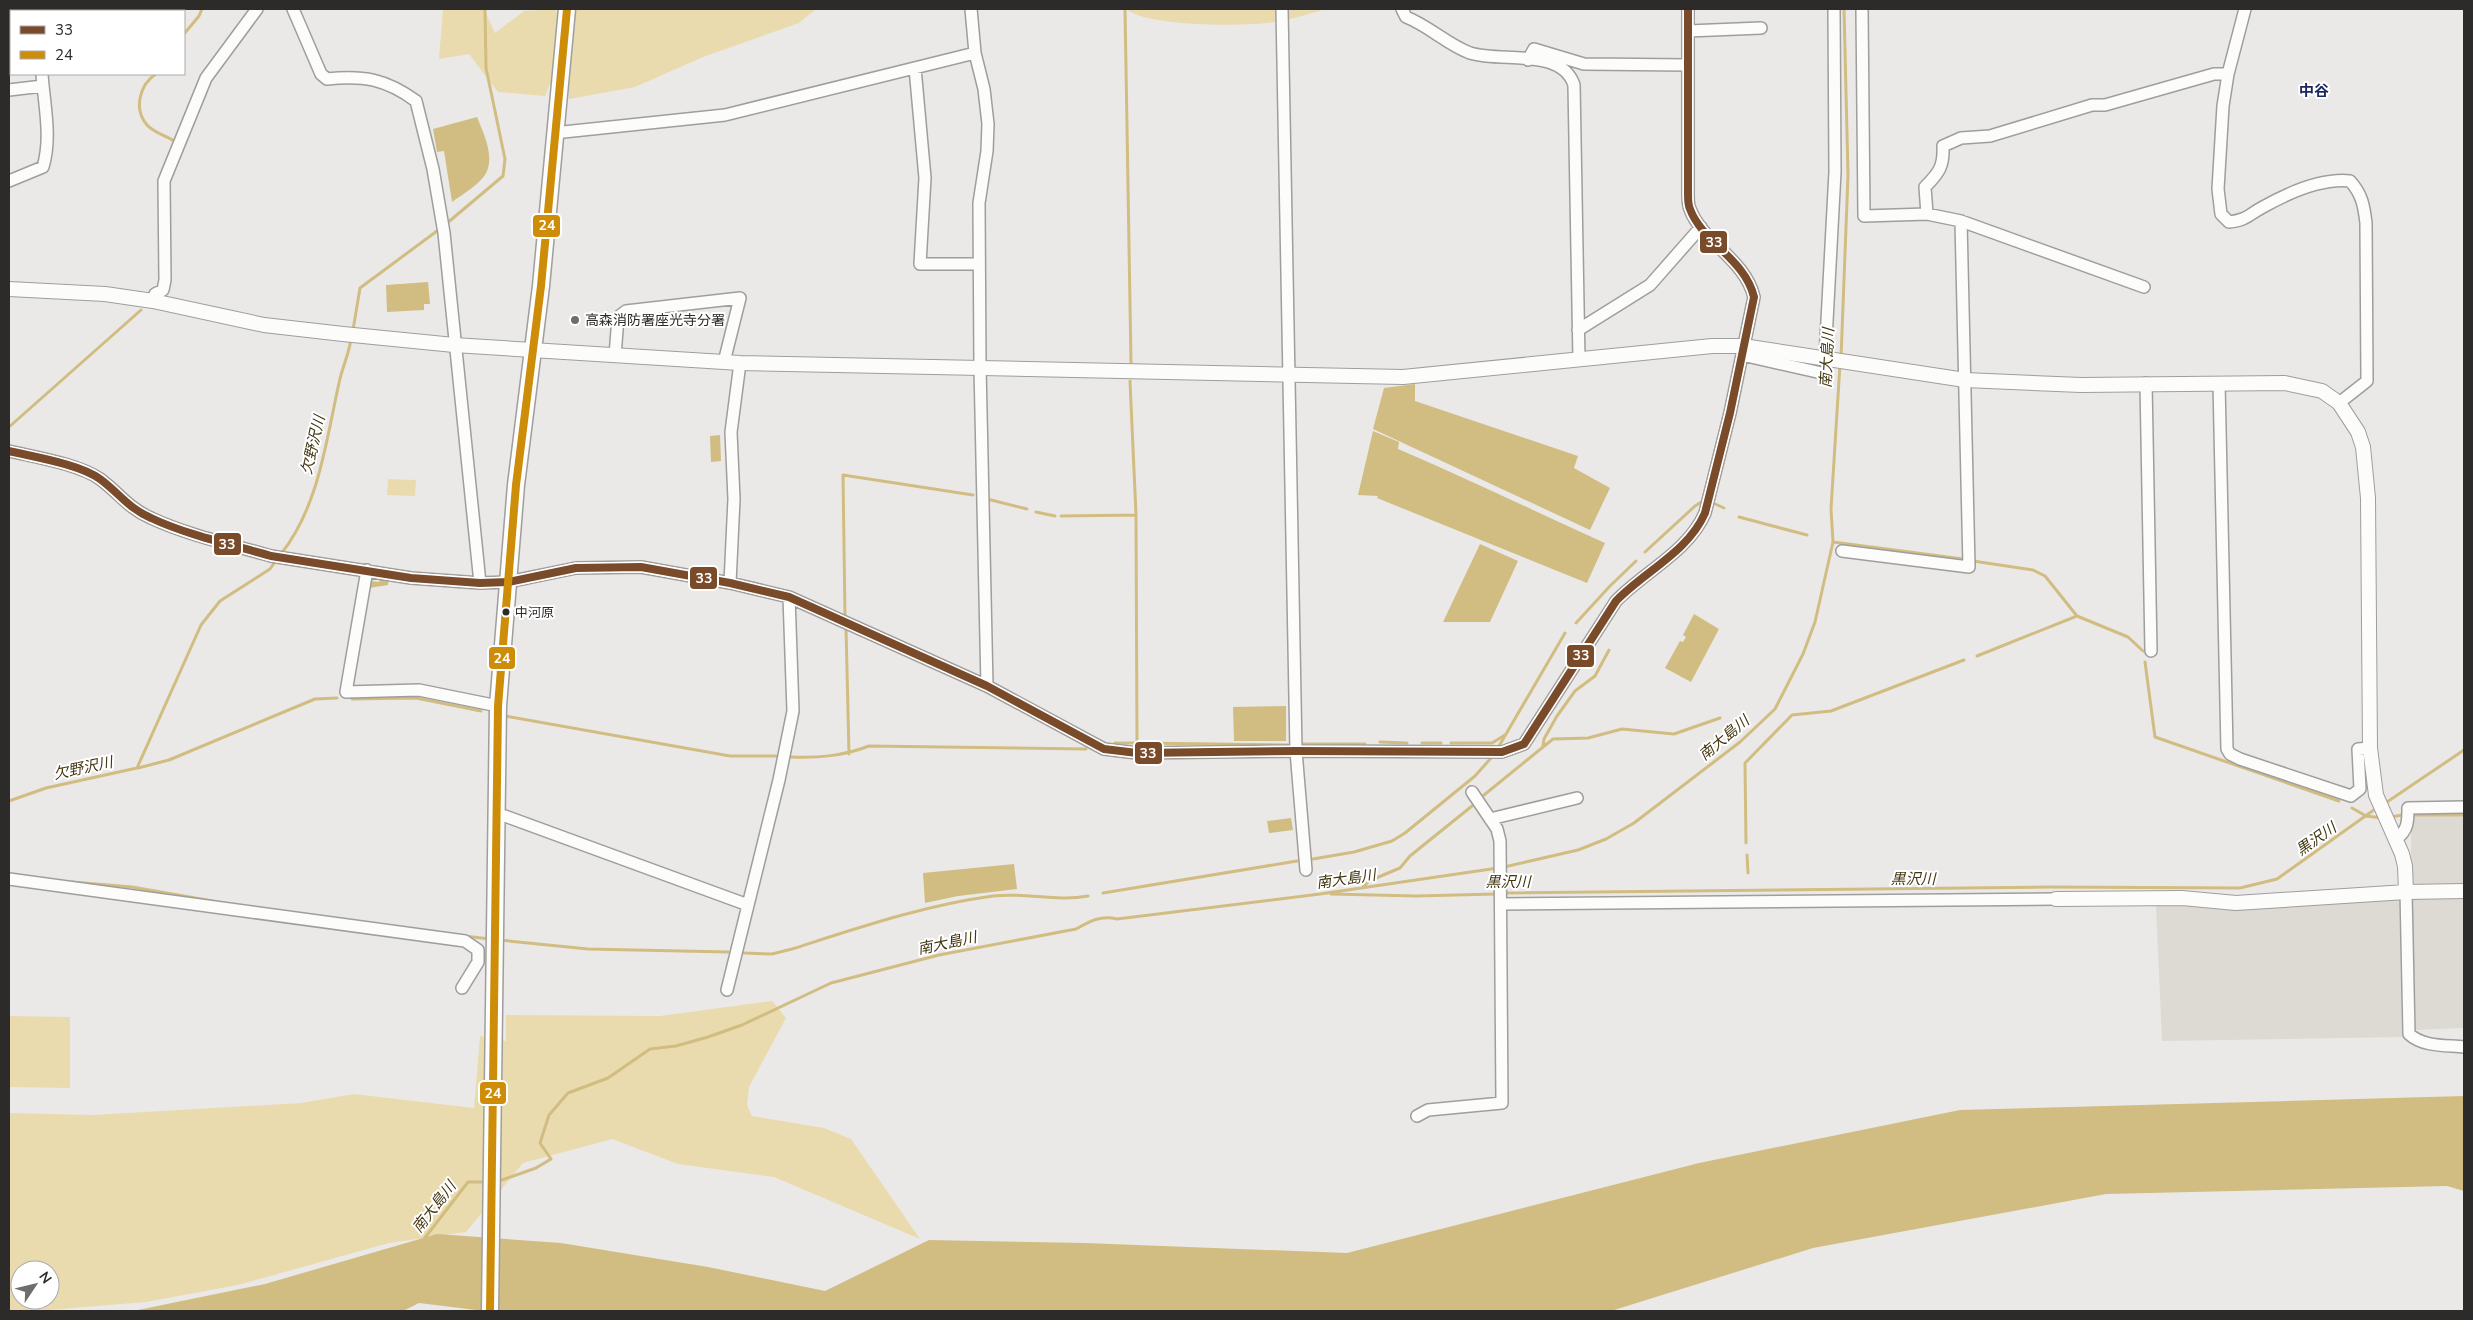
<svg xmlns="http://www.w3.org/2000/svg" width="2473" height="1320" viewBox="0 0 2473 1320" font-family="'Nunito Sans','Noto Sans JP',sans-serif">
<rect width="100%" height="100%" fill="#eae9e7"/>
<path fill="#dddad4" d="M2411,801H2464V886L2411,887Z
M2464,897V1028L2416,1030L2412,898Z
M2399,898L2402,1037L2162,1041L2156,905Z"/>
<path fill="#eadbae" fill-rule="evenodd" d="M443,9H484L495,33L524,11L555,9L559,14L551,81L545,96L498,92L469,54L439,59Z
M575,9H816L799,23L703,57L635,87L569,99L568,79Z
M1126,9H1323L1320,11C1303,15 1285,22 1267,23C1238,26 1149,27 1126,9Z
M388,479L416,480L415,496L387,495Z
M772,1001L786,1018L749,1087L747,1105L752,1116L824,1128L851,1139L920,1239L774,1177L678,1164L612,1139L523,1163L466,1232L389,1243L238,1285L146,1302L36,1311H9V1113L93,1115L301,1103L354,1094L474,1108L480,1036L506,1041V1015L660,1016ZM20,1270H50V1300H20Z
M9,1016L70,1017V1088L9,1087Z"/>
<path fill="#d1bd81" d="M477,117C483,132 494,154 487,171C482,183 463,194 452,202L444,151L437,152L433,129Z
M428,282L430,304H424V310L387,312L386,285Z
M1415,384V401L1578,456L1574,468L1610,488L1590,530L1373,429L1384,388Z
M1373,431L1399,442L1398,449C1468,479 1534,511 1605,543L1587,583L1377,498L1378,496L1358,495Z
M720,435L721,461L711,462L710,436Z
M1480,544L1518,561L1490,622H1443Z
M381,576L389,577L388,585L369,588L371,581L379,582Z
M1694,614L1719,629L1691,682L1665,668L1680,641L1683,642L1686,637L1683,635Z
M1286,706V741H1234L1233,707Z
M1291,818L1293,830L1269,833L1267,821Z
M1014,864L1017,889L958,896L925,903L923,873Z
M2464,1096V1191L2447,1186L2106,1194L1813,1248L1611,1311H484L419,1303L403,1311H133L265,1284L437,1234L561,1243L708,1267L825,1291L929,1240L1085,1243L1347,1253L1699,1163L1960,1110Z"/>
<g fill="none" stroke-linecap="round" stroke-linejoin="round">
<path stroke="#d1bd81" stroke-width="3" d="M1125,9L1131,363
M184,34L199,16L202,9
M156,74C140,84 133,109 147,125C153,132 166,136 174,141
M446,224L503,176L505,159L486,68L485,9
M353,330L360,288L441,228
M1841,358L1848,175L1844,9
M9,427L141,310
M987,499L1027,509
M1713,503L1724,508
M1036,512L1055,516
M1061,516L1136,515
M1739,517L1807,535
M1833,542L1963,559
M1645,552L1695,506L1703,501
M281,554C319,506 326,441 339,383C342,368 349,354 351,339
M1973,561L2033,570L2045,576L2077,616L2128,637L2143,651
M845,618L843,475L973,495
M1576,623L1610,586L1636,561
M846,628L849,754
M1977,656L2077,616
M2145,662L2155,737L2339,801
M352,699L416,698L481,711
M505,716L730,756H776
M1380,742L1407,743
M1115,743H1137L1136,515L1130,381
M1137,743L1288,745
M1422,743H1441
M1451,743H1492L1505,735
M1300,744H1365
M1499,746L1565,633
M1543,746L1544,739L1557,716L1575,691L1595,676L1609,650
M791,757C819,758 843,756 869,746L1086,749
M138,768L169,760L315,699L337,698
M1484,795L1553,739L1588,738L1622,729L1674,734L1720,718
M9,801L46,788L137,768L201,625L220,601L270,569L277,559
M2384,804L2464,750
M2352,808L2366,816L2382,818
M2413,815H2464
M2391,817L2402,815
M1746,843L1745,763L1792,715L1831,711L1964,660
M1747,855L1748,873
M1313,859L1354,852L1392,841L1405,833L1475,776L1491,758
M1504,867L1578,850L1606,839L1634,823L1740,742L1775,709L1803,654L1815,622L1833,542L1831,509L1840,364
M72,882L132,887L224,903
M1362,888L1369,881L1400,868L1410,856L1472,806
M1103,893L1297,861
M1504,893L2050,887L2240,888L2277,879L2378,807
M1331,894L1416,896L1497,894
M464,936L490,939
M499,940L588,949L728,952
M744,953L772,954L792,949C858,928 925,905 993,896C1025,892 1056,902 1088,896
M496,1182L536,1168L551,1159L540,1143L549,1115L568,1093L608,1078L650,1049L676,1046L708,1037L742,1025L831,983L939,955L1076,929C1090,921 1101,915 1117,919L1320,894L1498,868
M424,1239L468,1182H487"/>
<g stroke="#9f9e9d" stroke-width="14">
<path id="minor" d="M293,9L321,74L327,79C363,75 386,79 416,101L433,169L444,233L480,583
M971,9L975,53L984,89L988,124L987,151L979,203L980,367L987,686
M1282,9L1296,751L1306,870
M1402,9L1406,17C1429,26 1448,45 1470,53C1501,63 1562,47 1574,85L1579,360
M2245,9L2228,74L2223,106L2218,189L2221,214L2229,222C2247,220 2248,215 2263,207C2288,193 2321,178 2350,181C2362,194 2364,206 2366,223L2367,381L2339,403
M56,11L57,9
M1688,31L1761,28
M1528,60L1534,49L1584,64L1688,65
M915,68L925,178L920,264H979
M9,90L43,86
M554,133L725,115L975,53
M9,181L43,167C52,137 44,104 42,74
M1927,214L1925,187C1939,173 1944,166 1943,146L1961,138L1990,136L2092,105H2105L2214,74H2228
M1961,221L2144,287
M153,301L155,294L163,290L165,280L164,181L206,78L257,9
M1578,330L1650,285L1701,227
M1742,355L1826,374
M615,356L618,317L626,311L740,298L724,362
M1825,358L1835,172L1834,9
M2146,383L2151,651
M2219,383L2227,749L2230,754L2240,759L2351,796L2360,789L2358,749L2370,748
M9,451C34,457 79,464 100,479C119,493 128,508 151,518C187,535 233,545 271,556L411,578L480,583L508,582L576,568L641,567L730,583L789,597L987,686L1104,749L1137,753L1296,751L1502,752L1524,744L1616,601C1645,571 1688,552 1705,513L1730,413L1754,297C1745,259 1702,242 1690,209C1688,205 1688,198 1688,194V9
M1842,551L1969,567L1961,221L1927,214L1864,216L1862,9
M367,570L346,692L419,690L498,706
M730,583L734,499L731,432L740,363
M505,816L748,905
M1490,819L1577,798
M2396,839C2408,831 2408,821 2408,808L2464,807
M9,879L465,941L478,950V962L462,988
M2406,892L2409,1034C2423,1047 2446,1045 2464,1047
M1501,904L2056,899
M727,990L779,780L793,711L789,597
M1417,1116L1428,1110L1502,1103L1500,841L1497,829L1472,792"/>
</g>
<g stroke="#9f9e9d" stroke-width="16">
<path id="tertiary" d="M9,289L105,294L153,301L264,325L343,334L454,345L740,363L1403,377L1712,346H1743L1965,380L2081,385L2285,383L2322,391L2339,403L2358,432L2363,447L2368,498L2370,748L2376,795L2402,854L2405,866L2406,892
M2056,899L2182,898L2236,903L2406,892L2464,891"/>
</g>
<g stroke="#9f9e9d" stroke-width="19">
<path id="secondary" d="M490,1311L498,706L516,485L541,286L567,9"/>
</g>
<use href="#minor" stroke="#fcfcfb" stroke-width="11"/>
<use href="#tertiary" stroke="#fcfcfb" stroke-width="14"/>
<use href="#secondary" stroke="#fcfcfb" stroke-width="16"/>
<g stroke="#fff" stroke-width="11">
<path id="bus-1" d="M9,451C34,457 79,464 100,479C119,493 128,508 151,518C187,535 233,545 271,556L411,578L480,583L508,582L576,568L641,567L730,583L789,597L987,686L1104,749L1137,753L1296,751L1502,752L1524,744L1616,601C1645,571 1688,552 1705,513L1730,413L1754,297C1745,259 1702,242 1690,209C1688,205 1688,198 1688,194V9"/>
</g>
<g stroke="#fff" stroke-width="11">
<path id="bus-2" d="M490,1311L498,706L516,485L541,286L567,9"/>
</g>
<use href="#bus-1" stroke="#7a4b2a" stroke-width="8"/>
<use href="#bus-2" stroke="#ce8d08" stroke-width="8"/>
</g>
<circle fill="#6e6e6c" stroke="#fff" stroke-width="2" cx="575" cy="320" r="5"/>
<circle fill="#2c2b2a" stroke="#fff" stroke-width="2" cx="506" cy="612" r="4.5"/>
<g text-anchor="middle" stroke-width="4" stroke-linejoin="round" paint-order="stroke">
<g font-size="13" fill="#2c2b2a" stroke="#fff" text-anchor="start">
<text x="515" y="617">中河原</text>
</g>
<g font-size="14" fill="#2c2b2a" stroke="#fff" text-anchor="start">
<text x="585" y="325">高森消防署座光寺分署</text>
</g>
<g font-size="15" font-weight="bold" fill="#1e2860" stroke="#fff">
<text x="2314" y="96">中谷</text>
</g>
<g font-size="15" font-style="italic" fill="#433711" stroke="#fff">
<text transform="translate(1827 358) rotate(-87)" y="5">南大島川</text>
<text transform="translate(313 445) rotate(-77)" y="5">欠野沢川</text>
<text transform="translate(1724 738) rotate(-40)" y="5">南大島川</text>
<text transform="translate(83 768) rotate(-12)" y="5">欠野沢川</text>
<text transform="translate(2316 839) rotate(-35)" y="5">黒沢川</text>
<text transform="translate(1346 879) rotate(-8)" y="5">南大島川</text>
<text x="1913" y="884">黒沢川</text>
<text x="1508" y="887">黒沢川</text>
<text transform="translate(947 943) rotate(-12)" y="5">南大島川</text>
<text transform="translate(434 1207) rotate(-52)" y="5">南大島川</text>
</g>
</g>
<g stroke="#fff" stroke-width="2">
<rect x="532" y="214" width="29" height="24" rx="5" fill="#ce8d08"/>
<rect x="1699" y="230" width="29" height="24" rx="5" fill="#7a4b2a"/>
<rect x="213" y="532" width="29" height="24" rx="5" fill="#7a4b2a"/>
<rect x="689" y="566" width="29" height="24" rx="5" fill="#7a4b2a"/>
<rect x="1566" y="644" width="29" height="24" rx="5" fill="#7a4b2a"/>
<rect x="488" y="646" width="28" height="24" rx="5" fill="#ce8d08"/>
<rect x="1134" y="741" width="29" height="24" rx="5" fill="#7a4b2a"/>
<rect x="479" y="1081" width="28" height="24" rx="5" fill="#ce8d08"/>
</g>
<g font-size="14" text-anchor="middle" font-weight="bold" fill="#fff">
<text x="547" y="230">24</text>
<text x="1714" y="247">33</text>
<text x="227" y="549">33</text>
<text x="704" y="583">33</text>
<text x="1581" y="660">33</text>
<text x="502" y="663">24</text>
<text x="1148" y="758">33</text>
<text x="493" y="1098">24</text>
</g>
<rect width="2473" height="1320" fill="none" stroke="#2c2b2a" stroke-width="20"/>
<rect x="10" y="10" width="175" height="65" fill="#ffffff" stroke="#abaaaa"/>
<rect x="20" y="26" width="25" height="8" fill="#7a4b2a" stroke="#abaaaa"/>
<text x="55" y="35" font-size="15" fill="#2c2b2a">33</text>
<rect x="20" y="51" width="25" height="8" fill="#ce8d08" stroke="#abaaaa"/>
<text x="55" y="60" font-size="15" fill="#2c2b2a">24</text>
<g transform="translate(35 1285) rotate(55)"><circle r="24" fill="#ffffff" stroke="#abaaaa"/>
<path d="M0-4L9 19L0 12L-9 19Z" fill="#6e6e6c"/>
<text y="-8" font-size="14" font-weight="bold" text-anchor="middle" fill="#2c2b2a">N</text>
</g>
</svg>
